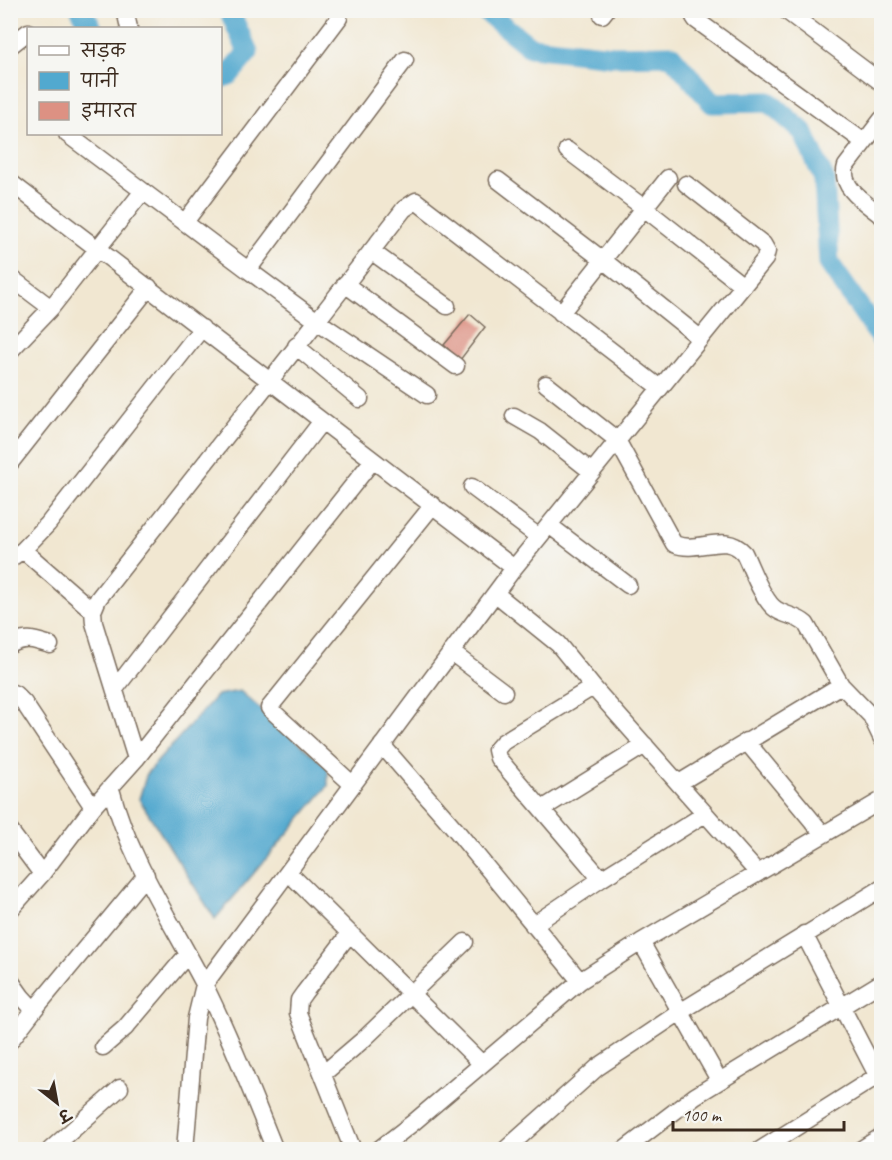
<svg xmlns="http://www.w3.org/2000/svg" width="892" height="1160" viewBox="0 0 892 1160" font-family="Caveat,'Playpen Sans Deva',sans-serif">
<rect width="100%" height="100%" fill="#f6f6f2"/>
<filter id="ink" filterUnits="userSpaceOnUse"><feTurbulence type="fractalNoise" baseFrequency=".0167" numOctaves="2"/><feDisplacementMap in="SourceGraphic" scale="12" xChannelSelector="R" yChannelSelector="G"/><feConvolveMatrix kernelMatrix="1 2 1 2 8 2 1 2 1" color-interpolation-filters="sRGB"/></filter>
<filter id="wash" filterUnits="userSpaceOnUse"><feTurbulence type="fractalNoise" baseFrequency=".008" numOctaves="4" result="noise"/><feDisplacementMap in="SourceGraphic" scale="24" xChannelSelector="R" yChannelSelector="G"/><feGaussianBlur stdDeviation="1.35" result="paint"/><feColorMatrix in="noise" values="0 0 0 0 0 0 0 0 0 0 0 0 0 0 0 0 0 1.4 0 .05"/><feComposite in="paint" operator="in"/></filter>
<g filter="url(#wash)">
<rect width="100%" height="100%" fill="#f1e7d1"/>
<path fill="#52a9cf" stroke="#466a76" stroke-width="1.5" d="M240,691L328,768V786L215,919L139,799L147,773L217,695Z"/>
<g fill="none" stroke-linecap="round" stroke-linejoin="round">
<path stroke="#52a9cf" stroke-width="21" d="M81,10L92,28
M484,10L530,47L612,56L671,55L712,103L769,102L803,132L824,179L829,263L882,340
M220,78L229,75L248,52L229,10"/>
</g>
<g id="blocks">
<path fill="#dd9183" d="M470,314L485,327L460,360L444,345Z"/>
</g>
</g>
<g filter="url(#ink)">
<use href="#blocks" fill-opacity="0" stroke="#7b6c5d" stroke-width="1.5"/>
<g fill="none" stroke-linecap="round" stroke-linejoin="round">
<g stroke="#7b6c5d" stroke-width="19">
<path id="minor" d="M125,10L129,28
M695,10L694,17L696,20L864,142
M785,10L882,83
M602,15L606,10
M10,46L28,32
M882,119L846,166C839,188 866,203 882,216
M67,134L248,270L405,60
M567,150L644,208L742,285
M498,180L603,260L700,338
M10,182L514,568L204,985L196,1018L185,1150
M185,222L339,18
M371,251L447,306
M10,277L51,308
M345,284L456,366
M561,313L668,178
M296,346L360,399
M10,351L51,308L143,191
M546,384L617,440L674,544C698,554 725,531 744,553C751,567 763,602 777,610C787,616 797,616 806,624L841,685L871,716L882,739
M427,395L317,321L404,209L416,201L660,388
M514,416L540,431L592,472
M10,463L149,287
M472,487L539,537
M549,525L628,585
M23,550L93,611
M10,559L23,550L48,524L202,328
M514,568L765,259L767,251L763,244L686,184
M496,594L558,644L593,687L757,872
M10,645C25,636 35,640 50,645
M451,652L504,692
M593,687L503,742L496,750L498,758L601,879
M115,689L322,421
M10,692L15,694L24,703L93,807
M746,741L823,834
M382,745L455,829L580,981
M136,759L94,623L93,611L98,599L317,321L248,270
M679,783L841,685
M352,784L269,708L433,505
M111,789C129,859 172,922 205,986C231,1039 253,1095 275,1150
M542,809L645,745
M10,831L42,874
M288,872L482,1064
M10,910L42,874L93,807L136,759L373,460
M533,925L601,879L705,814
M350,933L304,993L299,1000L298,1013L353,1150
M804,934L877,1075
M641,942L719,1080
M10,980L22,997L34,1010L10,1041
M34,1010L146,875
M103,1047L125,1028L187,955
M323,1074L364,1039L465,942
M50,1150L120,1088
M378,1150L414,1122L580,981L641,942L882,800
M505,1150L598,1067L680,1012L882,888
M624,1150L695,1096L882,982
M760,1150L882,1073
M860,1150L882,1136"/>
</g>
<use href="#minor" stroke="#fff" stroke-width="16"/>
</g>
</g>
<rect width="892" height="1160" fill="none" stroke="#f6f6f2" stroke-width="36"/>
<rect x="27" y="27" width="195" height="108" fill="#f6f6f2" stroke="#aba49d" stroke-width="1.5"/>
<rect x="39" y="46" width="30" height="9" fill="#ffffff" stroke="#aba49d" stroke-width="1.5"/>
<text x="81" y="57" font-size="18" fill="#3b2a1e">सड़क</text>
<rect x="39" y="72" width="30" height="18" fill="#52a9cf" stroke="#aba49d" stroke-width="1.5"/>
<text x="81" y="87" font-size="18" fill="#3b2a1e">पानी</text>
<rect x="39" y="102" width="30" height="18" fill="#dd9183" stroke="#aba49d" stroke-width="1.5"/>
<text x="81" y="117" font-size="18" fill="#3b2a1e">इमारत</text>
<g transform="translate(57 1103) rotate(149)" stroke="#f6f6f2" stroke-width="4.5" paint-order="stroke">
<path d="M0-4.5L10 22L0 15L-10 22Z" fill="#3b2a1e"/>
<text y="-9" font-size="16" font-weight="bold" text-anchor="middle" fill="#3b2a1e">उ</text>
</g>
<path d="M673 1121v9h171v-9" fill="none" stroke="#3b2a1e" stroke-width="3"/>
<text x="682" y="1121" font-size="18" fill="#3b2a1e" stroke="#f6f6f2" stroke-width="4.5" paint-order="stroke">100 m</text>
</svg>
